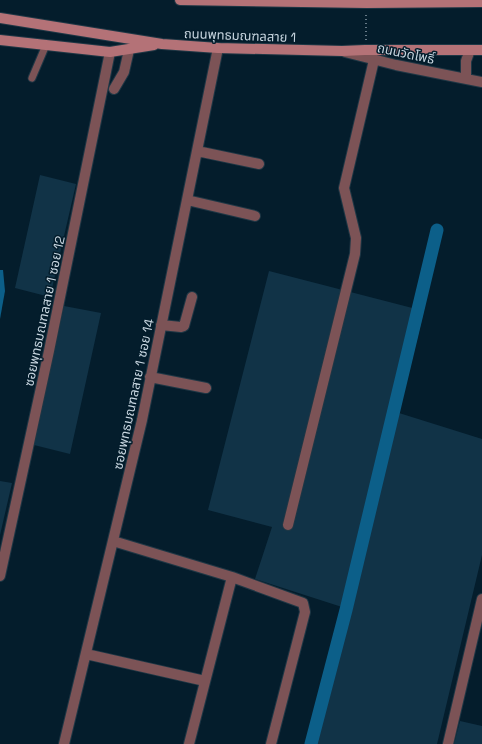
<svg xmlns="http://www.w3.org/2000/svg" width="482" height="744" viewBox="0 0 482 744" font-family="'Space Grotesk','Noto Sans Thai',sans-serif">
<rect width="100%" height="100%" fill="#041d2c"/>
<path fill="#113347" d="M40,175L76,184L50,297L15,288Z
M269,271L424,311L399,413L482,439V555L437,744H305L342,607L255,579L272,527L208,510Z
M64,306L101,313L70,454L34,445Z
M0,481L12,483L0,535Z
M460,721L482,726V744H454Z"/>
<path fill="#0c5f89" d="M0,270H3L5,291L0,319Z"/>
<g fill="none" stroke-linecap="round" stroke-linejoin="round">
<path stroke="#0c5f89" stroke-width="13" d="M311,744L346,610L437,230"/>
<g stroke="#1f3745" stroke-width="9">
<path id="lane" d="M32,78L46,45"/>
</g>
<g stroke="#1f3745" stroke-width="12">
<path id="street" d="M345,52L396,65L482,82
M466,79V61L470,50
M114,89L124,72L129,50
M197,151L259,164
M187,200L255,216
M161,325L181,327L184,326L192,297
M150,377L206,388
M288,525L355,254L356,238L344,188L374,60
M113,541L232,577L303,603L305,612L271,744
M0,576L49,351L110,52
M86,654L205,681
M64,744L142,420L218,48
M189,744L232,577
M448,744L482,599"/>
</g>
<g stroke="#1f3745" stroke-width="12">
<path id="secondary" d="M180,0L367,3L482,2
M0,18L162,44L218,48L342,51L365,50H482
M0,40L110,52L154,45"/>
</g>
<path stroke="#677a87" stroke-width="2" stroke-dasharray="1 3" stroke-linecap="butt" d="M366,40V13"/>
<use href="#lane" stroke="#7c5356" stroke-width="7"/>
<use href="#street" stroke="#7c5356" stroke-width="10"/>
<use href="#secondary" stroke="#b47277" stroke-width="10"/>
</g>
<g text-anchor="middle" stroke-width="3" stroke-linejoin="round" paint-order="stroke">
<g font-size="13" fill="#c8d6e0" stroke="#041d2c">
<text transform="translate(240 35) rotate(2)" y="5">ถนนพุทธมณฑลสาย 1</text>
<text transform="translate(406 53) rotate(12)" y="5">ถนนวัดโพธิ์</text>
<text transform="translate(44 311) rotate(-78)" y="5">ซอยพุทธมณฑลสาย 1 ซอย 12</text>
<text transform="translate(133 394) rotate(-78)" y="5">ซอยพุทธมณฑลสาย 1 ซอย 14</text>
</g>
</g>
</svg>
